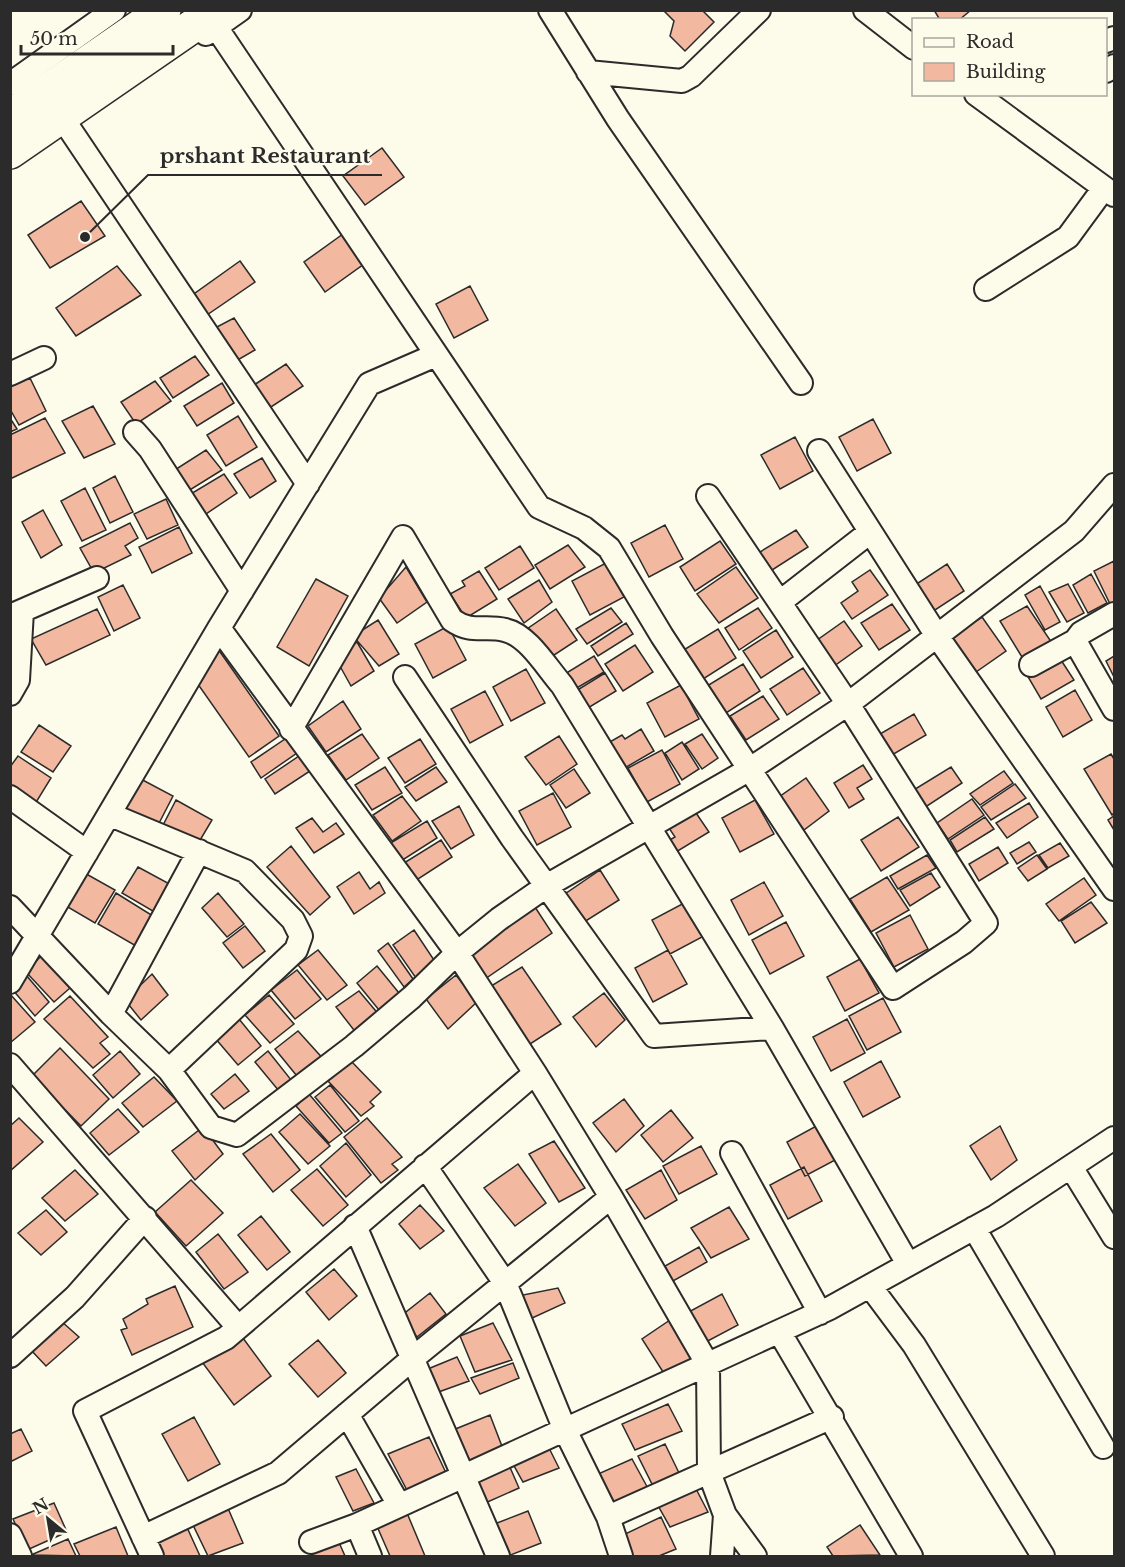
<svg xmlns="http://www.w3.org/2000/svg" width="1125" height="1567" viewBox="0 0 1125 1567" font-family="'Libre Baskerville',serif">
<rect width="100%" height="100%" fill="#fdfbea"/>
<path fill="#f2b8a0" stroke="#2b2b2b" stroke-width="1.5" d="M663,10H702L714,22L685,51L670,36L674,21Z
M934,10H971L959,20H940Z
M382,148L404,177L365,205L343,176Z
M81,201L105,236L50,268L28,235Z
M343,234L364,264L325,292L304,262Z
M240,261L255,282L204,317L191,296Z
M117,266L141,295L76,336L56,308Z
M470,286L488,320L454,338L436,304Z
M234,318L255,350L236,361L213,329Z
M195,356L209,375L173,398L160,378Z
M286,364L303,386L271,407L254,385Z
M30,378L46,411L19,425L10,409V387Z
M155,381L171,401L136,424L121,402Z
M222,383L234,403L197,426L184,406Z
M93,406L115,444L84,458L62,421Z
M238,416L257,447L226,466L207,435Z
M10,418L17,429L10,432Z
M45,418L65,453L10,479V435Z
M873,419L891,453L857,471L839,437Z
M795,437L813,471L780,489L761,455Z
M206,450L222,470L185,493L170,473Z
M262,458L276,481L250,498L234,474Z
M224,474L237,493L203,516L189,495Z
M115,476L133,512L110,523L93,488Z
M85,488L106,530L82,541L61,501Z
M166,499L178,525L147,539L134,514Z
M43,510L62,545L41,558L22,522Z
M130,523L138,538L125,546L131,555L94,573L80,548Z
M665,525L683,559L649,577L631,543Z
M179,527L192,553L152,573L139,547Z
M796,530L808,547L769,572L755,555Z
M720,541L736,564L695,591L680,567Z
M568,545L585,567L550,589L535,565Z
M520,546L534,568L499,590L485,568Z
M1114,561V604L1111,606L1094,571Z
M606,563L624,597L590,615L572,581Z
M947,564L964,591L932,612L915,585Z
M406,567L427,602L397,623L379,598Z
M736,567L758,598L719,623L697,594Z
M870,570L888,595L852,619L841,603L858,591L852,582Z
M479,571L497,599L466,618L450,594L465,586L462,581Z
M1091,574L1107,603L1088,613L1073,585Z
M316,579L348,596L309,666L277,647Z
M539,580L552,602L524,623L508,599Z
M1068,584L1084,613L1067,622L1049,592Z
M123,585L140,618L114,631L98,597Z
M1040,586L1060,622L1045,630L1025,595Z
M892,604L910,630L879,650L861,623Z
M1027,606L1054,646L1025,662L1000,621Z
M611,608L622,622L587,644L576,629Z
M758,608L772,628L739,650L725,628Z
M97,609L110,635L46,665L31,639Z
M556,609L577,640L545,661L524,631Z
M982,617L1006,651L976,672L951,636Z
M378,620L399,654L379,666L353,636Z
M844,621L862,646L830,669L813,643Z
M626,623L633,634L598,656L591,646Z
M448,626L466,660L433,678L415,644Z
M718,629L736,658L700,681L682,651Z
M776,630L793,657L761,678L743,651Z
M357,642L374,671L351,686L336,659Z
M635,645L653,672L623,691L605,664Z
M218,649L279,736L249,757L195,680Z
M594,656L604,672L570,692L560,677Z
M1114,656V677L1106,661Z
M1059,657L1074,680L1041,699L1027,675Z
M743,664L760,691L726,713L707,686Z
M803,668L820,693L787,715L770,689Z
M526,669L545,703L511,721L493,687Z
M605,673L616,691L583,711L571,694Z
M681,685L699,719L665,737L647,703Z
M1075,690L1092,720L1063,737L1046,707Z
M485,691L503,725L470,743L451,709Z
M763,696L779,719L746,740L730,716Z
M343,701L361,729L326,752L308,726Z
M914,714L926,735L892,755L880,734Z
M39,725L71,746L53,772L21,752Z
M641,729L654,751L623,769L608,743L622,735L625,739Z
M362,734L379,758L346,780L328,755Z
M702,734L718,758L702,769L685,744Z
M559,736L577,764L546,785L525,757Z
M288,737L297,753L261,778L251,762Z
M420,739L436,764L405,783L388,758Z
M682,742L699,769L682,780L665,753Z
M662,750L680,784L647,802L628,768Z
M1111,754L1114,759V813L1112,815L1084,769Z
M18,756L51,778L35,804L10,789V767Z
M299,756L310,771L275,794L265,779Z
M863,765L872,779L857,788L864,799L849,808L834,783Z
M385,767L402,793L372,810L355,785Z
M436,767L447,782L416,801L405,787Z
M951,767L962,783L924,808L912,791Z
M574,769L590,793L566,808L550,785Z
M1004,771L1013,783L980,805L970,794Z
M137,777L173,796L156,829L119,807Z
M806,778L829,811L804,830L779,797Z
M1015,784L1026,798L991,820L981,807Z
M553,793L571,827L537,845L519,811Z
M402,796L421,821L392,841L373,815Z
M972,799L984,815L948,839L937,823Z
M176,800L212,820L196,847L160,831Z
M755,800L774,834L740,852L722,818Z
M1029,803L1038,817L1007,838L996,823Z
M459,806L474,835L451,849L432,821Z
M694,810L709,832L676,852L668,841L675,837L669,828Z
M1114,816V830L1108,820Z
M898,817L919,847L881,871L861,840Z
M985,817L994,829L957,852L950,840Z
M312,818L323,832L336,823L344,834L314,853L296,828Z
M427,821L437,838L401,861L389,844Z
M441,840L452,857L415,881L404,863Z
M1029,842L1036,852L1017,864L1010,853Z
M1060,843L1069,856L1048,868L1039,855Z
M291,846L330,897L310,915L267,867Z
M998,847L1008,863L979,881L969,864Z
M927,855L936,868L898,889L890,876Z
M1037,855L1047,869L1028,881L1018,868Z
M138,867L177,888L163,917L122,893Z
M600,870L619,900L581,924L562,896Z
M81,871L115,890L95,923L61,903Z
M359,872L370,889L379,882L385,893L354,914L337,887Z
M931,873L940,887L910,906L900,890Z
M887,877L909,910L871,932L850,899Z
M1084,878L1096,895L1059,921L1046,904Z
M764,882L783,916L749,935L731,900Z
M116,893L153,916L136,946L98,924Z
M218,893L244,924L227,937L202,908Z
M686,902L704,936L670,954L652,920Z
M1091,902L1107,923L1075,943L1061,921Z
M533,904L552,933L482,981L463,955Z
M910,915L928,949L894,967L876,933Z
M786,922L804,956L770,974L752,940Z
M245,926L265,951L243,968L223,943Z
M414,930L438,966L418,981L393,945Z
M388,943L413,979L404,987L378,951Z
M318,950L347,985L327,1000L298,965Z
M668,950L687,984L653,1002L635,968Z
M41,956L70,988L54,1002L26,972Z
M860,959L879,993L845,1011L827,977Z
M377,966L399,993L379,1010L357,983Z
M522,967L561,1024L527,1046L488,988Z
M297,970L321,999L295,1019L271,990Z
M152,974L168,995L141,1020L125,1000Z
M26,975L49,1002L35,1016L12,989Z
M456,975L477,1002L448,1029L426,999Z
M359,991L380,1016L357,1034L336,1007Z
M604,993L625,1020L596,1047L573,1017Z
M10,994L35,1022L10,1043Z
M269,995L294,1024L270,1043L245,1015Z
M70,996L108,1037L100,1043L110,1054L93,1068L44,1019Z
M883,998L901,1032L867,1050L849,1016Z
M239,1019L261,1046L238,1065L215,1038Z
M847,1019L865,1053L831,1071L813,1037Z
M298,1031L326,1062L301,1081L275,1049Z
M60,1048L109,1099L81,1126L32,1076Z
M120,1051L140,1074L113,1098L93,1075Z
M268,1051L292,1081L279,1091L255,1062Z
M351,1061L381,1092L370,1102L374,1106L361,1116L328,1081Z
M881,1061L900,1097L863,1117L844,1082Z
M235,1074L249,1091L224,1109L211,1094Z
M154,1077L177,1101L143,1127L122,1103Z
M330,1085L359,1121L345,1132L315,1097Z
M309,1094L342,1133L329,1143L296,1106Z
M624,1099L644,1126L616,1152L593,1123Z
M118,1109L139,1132L109,1155L90,1133Z
M671,1110L693,1138L663,1162L641,1135Z
M300,1114L330,1146L308,1164L279,1132Z
M19,1118L43,1142L10,1171V1126Z
M367,1118L402,1157L392,1164L398,1170L381,1183L344,1137Z
M820,1124L839,1158L805,1176L787,1142Z
M1000,1126L1017,1160L991,1180L970,1146Z
M203,1127L223,1154L195,1180L172,1151Z
M271,1134L300,1170L273,1192L243,1154Z
M554,1141L585,1188L559,1202L529,1154Z
M346,1143L371,1175L346,1197L320,1166Z
M701,1146L717,1174L679,1194L663,1166Z
M518,1164L546,1203L515,1226L484,1188Z
M804,1167L822,1201L788,1219L770,1185Z
M317,1169L348,1205L323,1226L291,1190Z
M75,1170L98,1194L65,1221L42,1198Z
M661,1170L677,1200L645,1219L626,1190Z
M191,1180L223,1213L186,1246L155,1212Z
M420,1205L444,1231L420,1249L399,1224Z
M729,1207L749,1239L711,1258L691,1228Z
M46,1210L67,1232L41,1255L18,1233Z
M261,1216L290,1252L267,1270L238,1235Z
M218,1234L248,1272L224,1289L196,1252Z
M699,1247L707,1262L673,1281L665,1266Z
M334,1269L357,1296L329,1320L306,1292Z
M175,1286L193,1327L132,1355L121,1330L127,1328L123,1319L148,1304L146,1299Z
M558,1288L565,1303L530,1319L518,1296Z
M430,1293L446,1314L417,1337L401,1316Z
M722,1294L738,1325L704,1343L685,1314Z
M670,1320L692,1361L665,1375L642,1339Z
M61,1321L79,1337L46,1366L30,1349Z
M493,1323L512,1360L475,1372L460,1336Z
M240,1334L271,1376L234,1405L202,1362Z
M318,1340L346,1373L318,1397L289,1364Z
M457,1357L469,1381L433,1394L423,1371Z
M513,1363L519,1378L480,1394L471,1378Z
M668,1404L682,1431L635,1450L622,1424Z
M490,1415L503,1449L471,1465L453,1430Z
M194,1417L220,1464L188,1481L162,1434Z
M21,1429L32,1451L10,1462V1434Z
M429,1437L448,1477L409,1494L388,1454Z
M665,1444L681,1477L654,1488L638,1456Z
M549,1448L559,1468L523,1482L513,1464Z
M632,1459L650,1492L616,1506L598,1474Z
M509,1465L519,1488L483,1504L472,1482Z
M356,1469L374,1503L353,1511L336,1477Z
M694,1485L708,1512L670,1527L656,1502Z
M54,1503L67,1532L27,1550L13,1519Z
M227,1506L243,1543L208,1556L192,1523Z
M528,1511L541,1543L508,1556L492,1525Z
M407,1513L425,1556H390L376,1524Z
M661,1517L676,1549L659,1556H633L623,1535Z
M185,1523L200,1556H156L148,1538Z
M860,1525L880,1555L833,1556L827,1547Z
M116,1527L128,1556H80L74,1544Z
M337,1538L345,1556H312L308,1549Z
M68,1539L76,1556L31,1555Z"/>
<g fill="none" stroke-linecap="round" stroke-linejoin="round">
<g stroke="#2b2b2b" stroke-width="26">
<path id="minor" d="M550,10L618,119L801,383
M865,10L914,48
M216,27L539,507L584,528L609,548L662,636L893,988L964,942L986,923L848,704L708,496
M206,34L240,10
M1106,41L1114,38
M1106,71L1114,66
M588,72L682,81L691,76L759,10
M10,84L114,10
M976,94L1114,195
M69,128L308,484
M986,289L1068,237L1104,188
M10,374L44,358
M135,432L150,449L242,591
M819,451L937,636L1114,889
M780,602L870,532
M1114,614L1081,633L1075,641L1114,709
M10,616L97,578
M219,628L457,953L535,1073L611,1197L708,1365L709,1472L725,1515L722,1556
M1031,665L1075,641
M405,677L512,838L654,1036L772,1028
M10,694L18,680L22,611
M291,729L403,537L452,620C472,634 484,625 505,630C528,635 547,668 562,685L772,1028L908,1264
M10,797L87,852
M111,815L245,871L293,920L301,936L296,950L169,1070
M10,907L111,1014L169,1070L211,1127L237,1135L354,1046L412,997L457,953L499,919L548,885L750,769L848,704L1074,531L1114,485
M10,982L219,628L369,384L436,355
M111,1014L199,851
M10,1065L238,1327
M732,1153L820,1313
M425,1166L505,1283L565,1430L608,1517L621,1556
M1071,1167L1114,1237
M355,1226L498,1556
M974,1228L1103,1447
M870,1286L914,1345L1043,1556
M780,1333L911,1556
M10,1356L75,1297L145,1218
M347,1414L399,1505
M725,1515L755,1556
M608,1517L832,1417
M357,1525L370,1556
M10,1535L20,1556
M143,1537L278,1473L412,1359L611,1197
M311,1542L357,1525L830,1308L996,1216L1114,1138
M152,1556L85,1411L226,1338L535,1073"/>
</g>
<g stroke="#2b2b2b" stroke-width="36">
<path id="highway" d="M10,116L164,10
M10,152L216,10"/>
</g>
<use href="#minor" stroke="#fdfbea" stroke-width="22"/>
<use href="#highway" stroke="#fdfbea" stroke-width="33"/>
</g>
<path fill="none" stroke="#2b2b2b" stroke-width="2" d="M85 237L148 175H382"/>
<circle fill="#2b2b2b" stroke="#fdfbea" stroke-width="2" cx="85" cy="237" r="6"/>
<g font-size="21" text-anchor="middle" font-weight="bold" fill="#2b2b2b" stroke="#fdfbea" stroke-width="4.5" stroke-linejoin="round" paint-order="stroke">
<text x="265" y="163">prshant Restaurant</text>
</g>
<rect width="1125" height="1567" fill="none" stroke="#2b2b2b" stroke-width="24"/>
<rect x="912" y="18" width="195" height="78" fill="#fdfbea" stroke="#a9a89e" stroke-width="1.5"/>
<rect x="924" y="38" width="30" height="9" fill="#fdfbea" stroke="#a9a89e" stroke-width="1.5"/>
<text x="966" y="48" font-size="18" fill="#2b2b2b">Road</text>
<rect x="924" y="63" width="30" height="18" fill="#f2b8a0" stroke="#a9a89e" stroke-width="1.5"/>
<text x="966" y="78" font-size="18" fill="#2b2b2b">Building</text>
<g transform="translate(48 1519) rotate(330)" stroke="#fdfbea" stroke-width="4.5" paint-order="stroke">
<path d="M0-4.5L10 22L0 15L-10 22Z" fill="#2b2b2b"/>
<text y="-9" font-size="16" font-weight="bold" text-anchor="middle" fill="#2b2b2b">N</text>
</g>
<path d="M21 45v9h152v-9" fill="none" stroke="#2b2b2b" stroke-width="3"/>
<text x="30" y="45" font-size="18" fill="#2b2b2b" stroke="#fdfbea" stroke-width="4.5" paint-order="stroke">50 m</text>
</svg>
